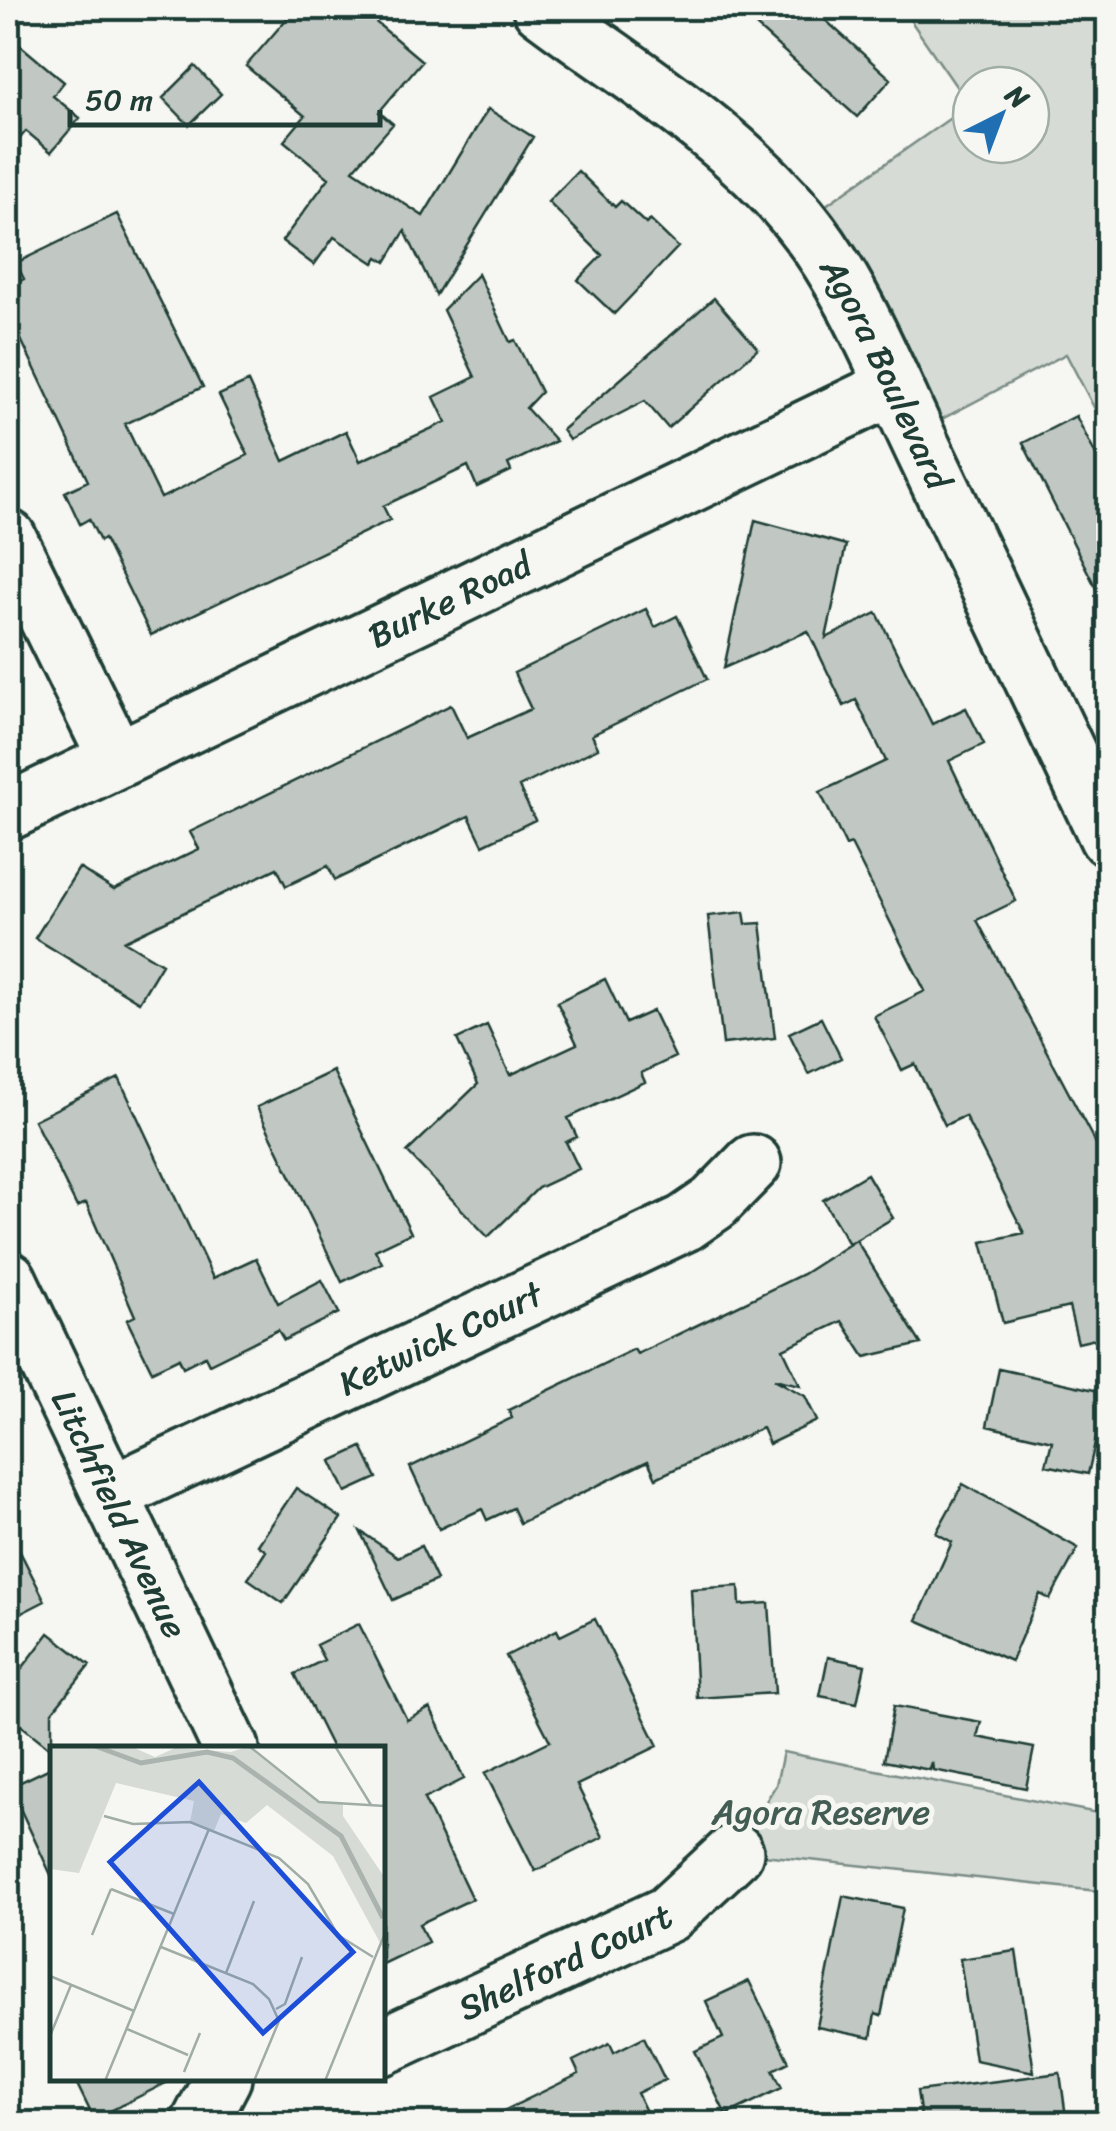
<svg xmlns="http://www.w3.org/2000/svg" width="1116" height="2131" viewBox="0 0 1116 2131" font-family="Sriracha,sans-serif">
<rect width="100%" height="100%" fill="#f6f6f2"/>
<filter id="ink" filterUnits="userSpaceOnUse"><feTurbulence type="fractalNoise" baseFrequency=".01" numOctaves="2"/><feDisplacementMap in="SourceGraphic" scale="20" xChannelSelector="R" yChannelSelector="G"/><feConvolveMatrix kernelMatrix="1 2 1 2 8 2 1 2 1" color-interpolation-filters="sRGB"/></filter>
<g filter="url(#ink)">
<path fill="#d6dbd6" stroke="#7a8c85" stroke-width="2.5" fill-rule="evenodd" d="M902,8H1108V434L1066,354L915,433L802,222L969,105ZM971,85H1031V145H971Z
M783,1752L1108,1815V1892L735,1852L776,1785Z"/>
<path fill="#c1c8c3" stroke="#1f3d34" stroke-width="2.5" d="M296,8H359L422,61L379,112L393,124L353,170L423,216L488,109L533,137L436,295L405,231L386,262L378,257L374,263L334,237L314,265L282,241L329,178L284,141L305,116L246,66Z
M736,8H812L891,79L857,117Z
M8,35L64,82L53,96L80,118L51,152L26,131L8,153Z
M195,66L221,94L189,125L163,98Z
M578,171L615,207L621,201L646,224L650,220L678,247L614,314L578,280L602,255L548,202Z
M117,214L203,387L125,424L161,498L248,455L219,395L248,382L284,461L346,431L360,461L446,422L434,397L475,377L443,310L478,274L510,342L515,340L541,392L526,408L556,441L508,464L511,471L477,487L468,466L383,506L390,520L151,635L104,539L100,541L89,519L80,524L65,492L88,481L8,312V287L24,279L16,263Z
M714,298L758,349L668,428L645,401L569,440L562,430Z
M1076,416L1108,479V612L1023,443Z
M755,520L846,545L826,638L877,613L932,724L966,708L984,744L949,761L1016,901L977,920L1108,1167V1336L1078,1343L1069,1307L1003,1323L982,1242L1024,1233L965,1116L945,1125L915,1064L902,1070L874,1016L925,991L851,844L846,846L820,792L886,761L856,700L844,706L808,631L724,668Z
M646,609L655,627L677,616L707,679L592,735L598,748L519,787L535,820L483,845L469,816L335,880L328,866L286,886L277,868L124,941L162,964L139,1002L35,938L79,868L114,890L199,849L190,832L451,705L467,738L531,709L514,673Z
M744,912L746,924L761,923L775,1038L723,1044L708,916Z
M605,979L626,1023L653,1011L675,1057L641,1073L645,1082L568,1118L577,1137L566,1142L579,1169L538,1188L488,1237L407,1152L478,1084L457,1039L487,1025L510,1075L577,1044L557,1002Z
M821,1018L841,1058L809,1074L789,1033Z
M333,1071L411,1233L375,1250L382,1263L342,1282L257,1107Z
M119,1078L213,1278L256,1258L278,1303L322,1280L339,1313L284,1340L278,1330L209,1364L205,1356L183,1367L179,1358L152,1371L127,1320L135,1316L86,1203L77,1207L34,1120Z
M867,1174L893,1218L849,1244L823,1200Z
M856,1240L921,1344L865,1357L842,1321L783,1349L800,1385L774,1379L805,1396L817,1421L769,1444L762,1428L656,1478L648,1461L520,1523L513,1508L487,1520L482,1509L439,1529L410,1467L512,1418L508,1410L634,1349L637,1354L710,1319L803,1274Z
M999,1369L1108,1393V1433L1098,1430L1088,1474L1046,1465L1052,1441L987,1426Z
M362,1447L377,1478L346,1492L331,1461Z
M963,1484L1078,1548L1050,1599L1040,1594L1011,1661L917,1620L952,1542L936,1533Z
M296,1488L341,1518L283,1603L248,1579L266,1551L258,1545Z
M8,1528L45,1601L8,1620Z
M360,1531L398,1557L421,1546L437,1580L393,1600Z
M739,1586L740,1605L769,1603L775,1693L697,1698L691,1589Z
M595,1619L658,1746L577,1785L603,1837L535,1871L485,1773L550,1741L506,1656L557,1630L560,1636Z
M359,1624L407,1720L430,1708L464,1779L424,1799L472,1899L419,1924L428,1942L382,1964V1748H332L295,1674L324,1660L316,1645Z
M49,1633L90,1665L52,1712V1750L8,1715V1687Z
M828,1657L865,1665L857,1703L820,1696Z
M894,1706L981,1722L977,1737L1034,1748L1026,1788L933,1770L932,1762L930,1770L884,1761Z
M52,1767V1877L10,1787Z
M843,1896L903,1908L881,2016L875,2014L871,2038L817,2027Z
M1016,1951L1034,2072L975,2060L960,1959Z
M749,1981L789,2062L773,2070L782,2088L726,2115L695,2051L723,2038L706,2001Z
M644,2037L665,2080L637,2093L652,2124H477L579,2074L573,2061L610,2043L614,2052Z
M1060,2073L1067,2124H922L917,2091Z
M74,2078H176L94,2119Z"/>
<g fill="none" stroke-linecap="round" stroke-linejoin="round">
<g stroke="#1f3d34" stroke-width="62">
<g id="minor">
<path id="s1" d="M541,8C631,76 726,130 799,219C854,286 888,376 925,453C986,581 1047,710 1108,838"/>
<path d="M8,538L116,758"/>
<path id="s2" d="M8,812L893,387"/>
<path id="s3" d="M8,1279L231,1748"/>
<path id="s4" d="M113,1493L685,1223L714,1203L753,1163"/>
<path id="s5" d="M382,2047L668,1914L735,1852"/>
<path d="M199,2124L223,2078"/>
</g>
</g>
<use href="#minor" stroke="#f6f6f2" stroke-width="55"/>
</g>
</g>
<g text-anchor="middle" stroke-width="10" stroke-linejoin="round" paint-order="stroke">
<g font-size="35" fill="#1f3d34" stroke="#f6f6f2">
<text dy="12" stroke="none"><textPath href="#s1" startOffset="512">Agora Boulevard</textPath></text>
<text dy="12" stroke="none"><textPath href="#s2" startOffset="490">Burke Road</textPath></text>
<text dy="12" stroke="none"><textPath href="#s4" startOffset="362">Ketwick Court</textPath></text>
<text dy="12" stroke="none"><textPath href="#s3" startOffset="260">Litchfield Avenue</textPath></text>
<text dy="12" stroke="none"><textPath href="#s5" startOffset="202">Shelford Court</textPath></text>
</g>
<g font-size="35" fill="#445d54" stroke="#f6f6f2">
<text x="821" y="1824">Agora Reserve</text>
</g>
</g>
<g transform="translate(50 1746)">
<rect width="335" height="335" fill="#f6f6f2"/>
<path d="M80,0L105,11L125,2L181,6L199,0L267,55L293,58V70L335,132V206L283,110L217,59L196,77L171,68L164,85L140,76L144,55L66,37L29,127L0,123V1Z" fill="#d6dbd6"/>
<path fill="none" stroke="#aab3ae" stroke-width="5" d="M45,0L91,17L157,6L183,12L291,90L333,172"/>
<path fill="none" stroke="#a0aca6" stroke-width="2.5" d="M199,0L269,56L335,60M285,0L321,59M54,70L83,78L140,76L229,112L258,138L288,189L323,211M61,143L124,168M42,189L61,143M111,201L203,238L219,253L229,275L204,335M176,227L204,155M0,230L84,265M226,263L235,258L252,211M77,283L138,309M0,290L21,239M134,326L150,287M55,335L159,83M275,335L335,187"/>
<path fill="#1d4ed8" fill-opacity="0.15" stroke="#1d4ed8" stroke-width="5" d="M149,36L303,206L213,287L60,116Z"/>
<rect width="335" height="335" fill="none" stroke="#1f3d34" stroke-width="5"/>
</g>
<rect width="1116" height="2131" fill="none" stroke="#f6f6f2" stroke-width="40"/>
<rect x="20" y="20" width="1076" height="2091" fill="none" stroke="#1f3d34" stroke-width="4" filter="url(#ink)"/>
<g transform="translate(1001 115) rotate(42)"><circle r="48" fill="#f6f6f2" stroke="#a0aca6" stroke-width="2.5"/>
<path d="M0-8L18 38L0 25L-18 38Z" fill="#1f6fb2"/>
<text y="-15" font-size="28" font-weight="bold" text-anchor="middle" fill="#1f3d34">N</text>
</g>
<path d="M70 110v15h310v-15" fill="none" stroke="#1f3d34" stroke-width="5"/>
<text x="85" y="110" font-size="30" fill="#1f3d34" stroke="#f6f6f2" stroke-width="8" paint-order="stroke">50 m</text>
</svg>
